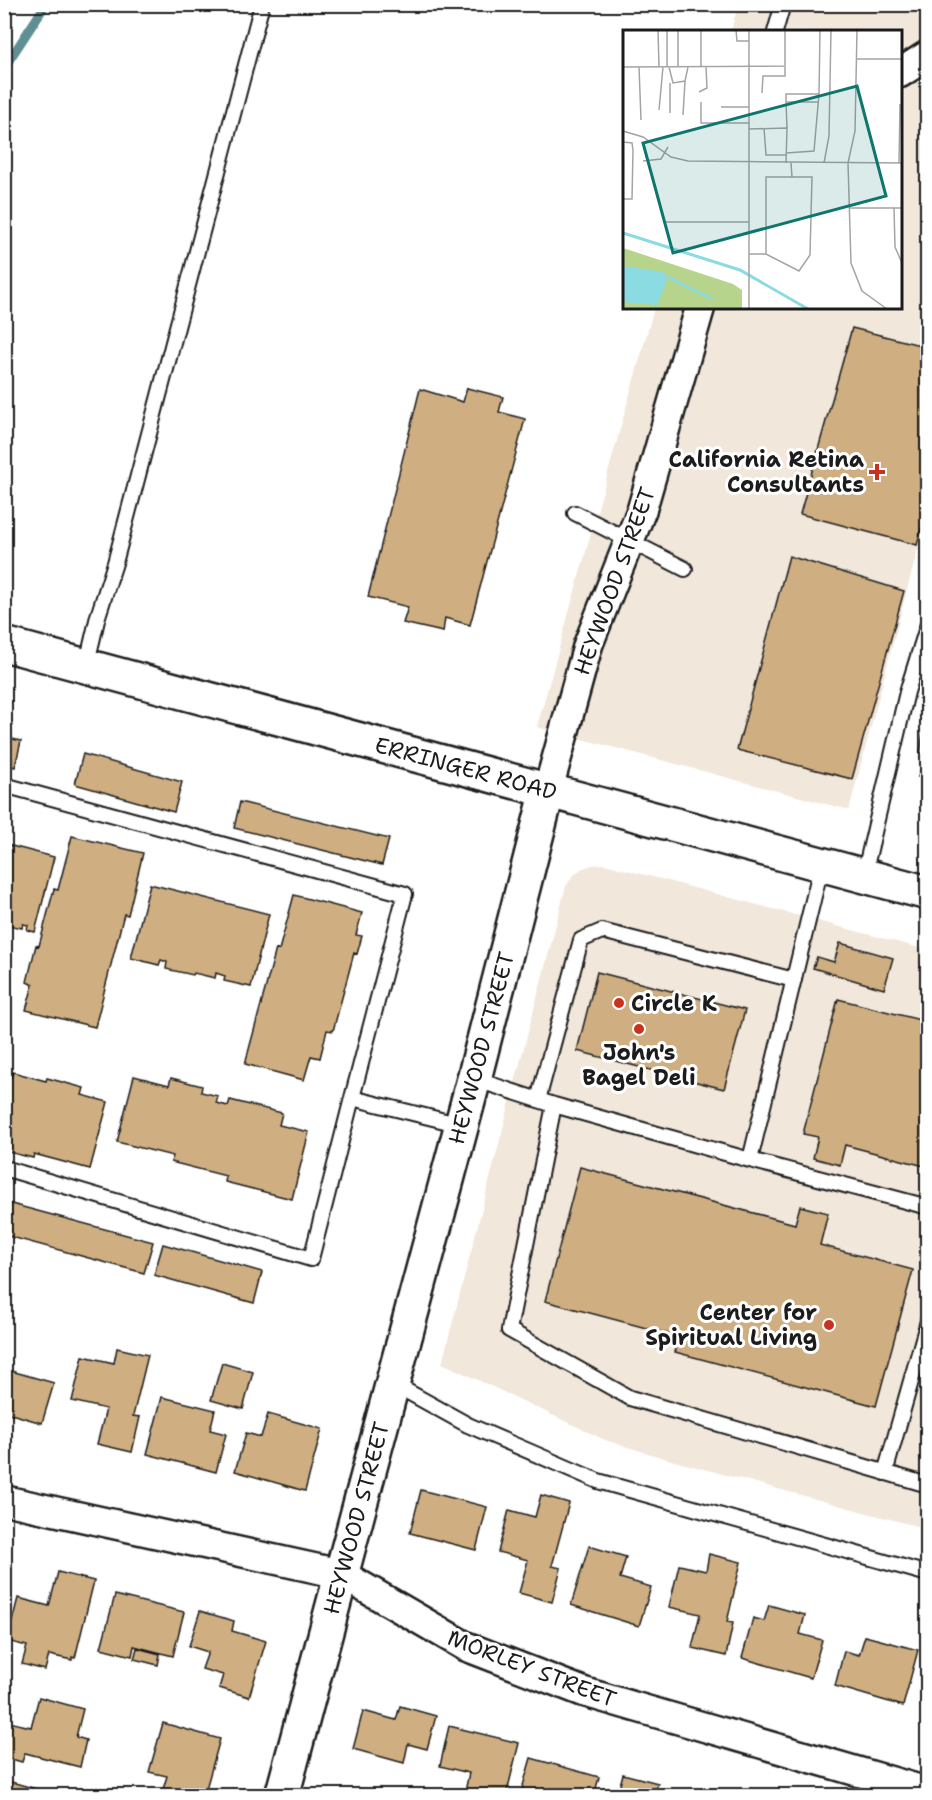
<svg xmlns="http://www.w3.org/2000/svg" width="932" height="1800" viewBox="0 0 932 1800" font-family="'Shantell Sans',sans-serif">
<rect width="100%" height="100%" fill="#fff"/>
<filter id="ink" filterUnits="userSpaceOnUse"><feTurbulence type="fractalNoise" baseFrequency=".0167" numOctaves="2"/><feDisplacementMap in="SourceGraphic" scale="12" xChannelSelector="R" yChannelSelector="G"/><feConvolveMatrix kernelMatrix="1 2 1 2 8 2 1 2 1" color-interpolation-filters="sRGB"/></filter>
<g filter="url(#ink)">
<path fill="#f1e7da" d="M738,5H927V514L849,810L537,727L654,308H900V32L731,31Z
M604,864L927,950V1529L674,1461L605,1440L442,1363L566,886L572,877L581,869L592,865Z"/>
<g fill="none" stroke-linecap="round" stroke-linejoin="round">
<path stroke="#5e8f93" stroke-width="9" d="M4,68L46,4"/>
</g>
<path fill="#cfaf82" stroke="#1c1c1c" stroke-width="1.5" d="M852,328L928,347V504L917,545L800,514Z
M467,388L503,397L499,412L525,419L470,625L445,618L443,632L403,623L408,607L368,597L420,389L463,402Z
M789,556L904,591L852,779L737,750Z
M926,709H928V754L920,753Z
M4,737L21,741L15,767L4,764Z
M83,754L182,782L174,812L75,784Z
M927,755H928V779L918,777Z
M240,802L389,839L382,865L234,828Z
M72,836L143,853L128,915L124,914L95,1027L26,1010L33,985L27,982L36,945L39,946L54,889L58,890Z
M4,844L54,857L35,932L27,930L28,925L23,924L22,928L4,924Z
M150,884L269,914L251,987L224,981L225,976L216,973L215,978L194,973L193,975L166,969L167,962L161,960L159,965L131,958Z
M294,895L362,913L356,935L362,936L357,954L354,953L333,1031L327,1030L320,1058L311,1056L304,1080L245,1064L276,949L279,950Z
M840,943L893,958L884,989L813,968L817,957L834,962Z
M597,972L745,1010L724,1089L577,1051Z
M838,999L928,1022V1167L845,1145L840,1165L813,1158L818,1137L803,1134Z
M13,1072L46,1081L47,1078L84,1088L82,1095L108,1102L90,1169L34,1154L33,1158L4,1151V1076L11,1078Z
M134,1076L169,1085L171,1078L202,1086L201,1092L218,1096L216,1103L228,1106L230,1100L282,1113L279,1125L309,1132L292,1199L225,1182L226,1176L171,1162L173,1156L117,1142Z
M580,1167L795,1224L800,1206L828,1213L820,1245L913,1270L876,1406L675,1352L680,1337L545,1301Z
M4,1202L153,1242L144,1273L4,1235Z
M163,1244L262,1272L254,1303L154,1275Z
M117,1348L148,1355L133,1416L140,1417L132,1452L97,1444L106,1409L72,1401L83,1356L114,1363Z
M222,1363L253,1372L243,1409L211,1400Z
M4,1369L54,1383L42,1423L4,1412Z
M162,1397L215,1410L210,1430L226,1434L216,1472L147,1454Z
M268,1414L322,1429L305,1491L235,1471L246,1433L261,1437Z
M421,1490L487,1507L476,1550L410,1533Z
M541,1495L569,1503L552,1566L561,1568L552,1602L519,1593L528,1560L498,1552L509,1510L535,1517Z
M589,1546L626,1557L620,1578L651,1587L639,1626L571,1605Z
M709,1554L741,1562L727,1622L733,1623L726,1656L692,1648L700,1614L669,1607L679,1565L706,1571Z
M58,1572L94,1581L75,1658L72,1657V1660L49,1655L45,1670L22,1664L27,1646L7,1641L18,1598L49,1606Z
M115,1595L184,1612L173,1656L134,1646L132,1656L101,1648Z
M769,1605L805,1615L800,1634L822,1640L811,1678L742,1658L753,1618L764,1621Z
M200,1611L234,1621L232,1631L266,1641L249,1697L219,1688L223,1675L202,1669L208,1652L189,1646Z
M865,1636L918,1650L903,1706L835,1686L844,1651L859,1655Z
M137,1648L160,1654L158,1665L134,1659Z
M39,1697L83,1709L76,1737L86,1740L80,1767L25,1753L22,1762L4,1757V1721L31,1727Z
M400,1706L436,1716L427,1749L408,1744L404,1763L353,1749L363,1711L396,1720Z
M163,1723L220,1739L204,1796H161L167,1776L149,1772Z
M449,1726L519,1743L506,1796H464L469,1773L440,1766Z
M531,1758L599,1777L594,1796H520Z
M623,1774L658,1783L655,1792L666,1796H617Z
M4,1780L44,1791L43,1796H4Z"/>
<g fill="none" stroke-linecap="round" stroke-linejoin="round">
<g stroke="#1c1c1c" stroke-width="18">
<path id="service" d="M775,32L783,4
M575,513L685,569
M86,667L98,616L115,563L262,4
M4,785L405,894L352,1098
M864,875L907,692L928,624
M474,1079L554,1105L750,1160L822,863
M538,1100L581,940L602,931L794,980
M554,1105L509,1330L630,1398L928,1485
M750,1160L928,1207
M4,1168L311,1259L352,1098L461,1125
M392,1383L468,1425L598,1481L928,1574
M885,1473L928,1321"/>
</g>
<g stroke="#1c1c1c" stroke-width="33">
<path id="minor" d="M900,73L928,55
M548,790L588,645L642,509L700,308
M4,1500L341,1574L465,1646L584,1692L928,1792"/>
</g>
<g stroke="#1c1c1c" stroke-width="38">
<path id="tertiary" d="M282,1796L474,1079L548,790"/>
</g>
<g stroke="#1c1c1c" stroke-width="38">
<path id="secondary" d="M4,644L928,893"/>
</g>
<use href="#service" stroke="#fff" stroke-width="14"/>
<use href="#minor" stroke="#fff" stroke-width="28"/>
<use href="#tertiary" stroke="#fff" stroke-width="33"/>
<use href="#secondary" stroke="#fff" stroke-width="33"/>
</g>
</g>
<g fill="#c8321e" stroke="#fff" stroke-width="2">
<path d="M874 463h6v6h6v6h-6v6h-6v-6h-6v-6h6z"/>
<circle cx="619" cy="1003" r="6"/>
<circle cx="639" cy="1029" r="6"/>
<circle cx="829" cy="1325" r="6"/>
</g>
<g text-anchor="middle" stroke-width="6" stroke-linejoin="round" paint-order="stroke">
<g font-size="22" font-weight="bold" fill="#1c1c1c" stroke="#fff" text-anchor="end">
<text x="864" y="467">California Retina<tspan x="864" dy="25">Consultants</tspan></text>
<text x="631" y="1011" text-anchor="start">Circle K</text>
<text x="639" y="1060" text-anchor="middle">John's<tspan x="639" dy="25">Bagel Deli</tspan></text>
<text x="817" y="1320">Center for<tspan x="817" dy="25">Spiritual Living</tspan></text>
</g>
<g font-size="22" fill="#1c1c1c" stroke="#fff">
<text transform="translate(614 581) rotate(-70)" y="8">HEYWOOD STREET</text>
<text transform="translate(466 768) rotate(15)" y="8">ERRINGER ROAD</text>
<text transform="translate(481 1048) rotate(-75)" y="8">HEYWOOD STREET</text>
<text transform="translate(356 1518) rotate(-75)" y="8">HEYWOOD STREET</text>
<text transform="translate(532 1668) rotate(21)" y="8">MORLEY STREET</text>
</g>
</g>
<g transform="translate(623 30)">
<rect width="279" height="279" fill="#fff"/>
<path d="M0,218L110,254L119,260V279H0Z" fill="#b7d48d"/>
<path d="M0,236L41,242L44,250L34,275L0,272Z" fill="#8adbe2"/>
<path fill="none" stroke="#8adbe2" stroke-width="3" d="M0,203L117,240L185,279M45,247L89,269"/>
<path fill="none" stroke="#a4a4a4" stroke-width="1.5" d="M35,0L36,37M113,0L114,11H126M126,0V279M234,0L232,101L225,133L228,233L239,261L264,279M233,29H279M0,37L162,36V0M16,37L18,90M44,37V0M46,37L50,53L62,51L65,37M55,37V0M78,37V0M47,53V83M76,62L84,58L83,37M139,63L140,46H162V36M196,64L197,0M78,72V93H126M98,77H126M36,80L40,37M60,85L62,51M141,98L143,125H163M164,98L163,72H196M126,99L164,98L163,133M0,101L20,107L48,127L65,131L279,133M0,112L9,113L10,120L9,169H0M163,123L191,121L196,64H163V72M20,131L38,129L45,117M201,133L206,106L208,0M276,133L277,74M227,178H279M271,178L272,217L279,233M40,192H126M126,224H143L176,241L187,225L189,147H169L168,133M143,224V147H169"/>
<path fill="#0f766e" fill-opacity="0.15" stroke="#0f766e" stroke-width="3" d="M234,56L263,166L50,223L20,113Z"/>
<rect width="279" height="279" fill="none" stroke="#1c1c1c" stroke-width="3"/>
</g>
<rect width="932" height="1800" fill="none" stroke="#fff" stroke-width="24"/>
<rect x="12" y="12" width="908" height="1776" fill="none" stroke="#1c1c1c" stroke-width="2" filter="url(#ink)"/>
</svg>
